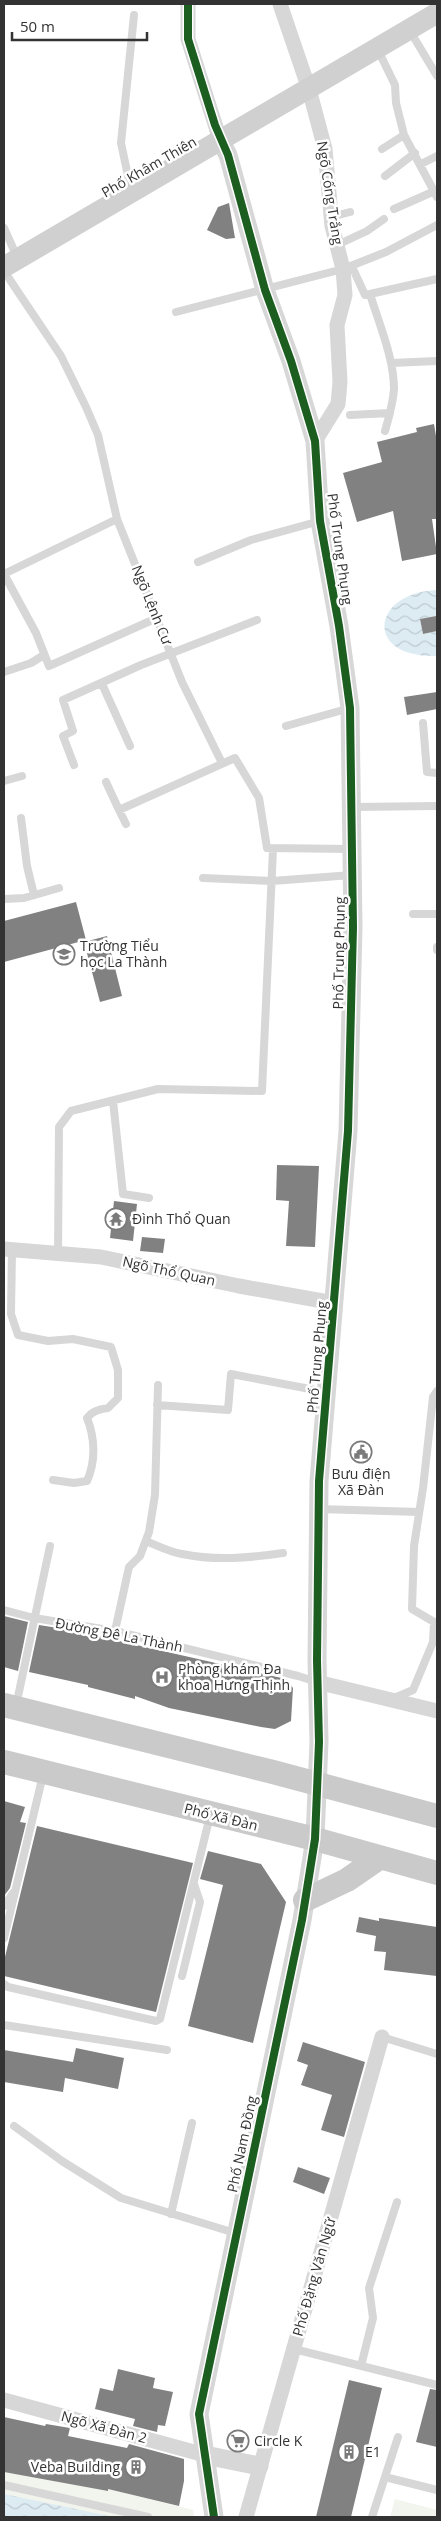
<svg xmlns="http://www.w3.org/2000/svg" width="441" height="2521" viewBox="0 0 441 2521" font-family="'Open Sans',sans-serif">
<defs>
<pattern id="water-waves" width="16" height="10" patternUnits="userSpaceOnUse" patternTransform="scale(1.25)"><rect width="16" height="10" fill="#ddebf3"/><path d="M0 5q4-4 8 0t8 0" fill="none" stroke="#becad1"/></pattern>
</defs>
<rect width="100%" height="100%" fill="#fff"/>
<path fill="#f1f5ed" d="M4,2472L108,2489L193,2510L194,2517H4Z
M395,2499L437,2510V2517H390Z"/>
<path fill="url(#water-waves)" d="M437,590V623L436,616L420,619L423,634L437,631V656C362,658 372,592 437,590Z
M4,2494L114,2517H4Z"/>
<path fill="#818181" d="M229,203L235,238L226,239L207,230L218,207Z
M434,424L437,442V519H432L437,554L402,561L393,511L357,522L343,473L382,462L377,442L417,432L416,428Z
M436,616L437,631L423,634L420,619Z
M437,692V709L407,715L404,697Z
M76,902L86,940L4,962V921Z
M107,936L122,996L100,1002L84,942Z
M277,1165L319,1166L315,1247L286,1246L289,1201L276,1200Z
M114,1201L137,1204L133,1241L110,1238Z
M142,1237L165,1239L163,1253L140,1251Z
M4,1616L28,1622L18,1671L4,1667Z
M39,1625L71,1630L286,1679L293,1688L291,1721L275,1729L261,1727L169,1708L135,1696V1699L88,1687V1685L29,1672Z
M4,1801L25,1807L20,1822L26,1823L10,1888L4,1896Z
M37,1826L193,1863L156,2012L4,1976V1961Z
M208,1851L261,1864L286,1902L253,2043L188,2026L223,1885L200,1879Z
M359,1917L379,1921V1918L437,1927V1976L384,1970L386,1952L374,1951L376,1936L356,1932Z
M303,2042L365,2062L344,2137L321,2130L332,2095L301,2085L308,2065L297,2061Z
M76,2048L124,2058L118,2089L65,2078L63,2092L4,2082V2050L73,2062Z
M298,2167L330,2178L324,2194L293,2182Z
M118,2369L155,2378L153,2388L173,2392L165,2426L158,2425L157,2432L133,2426L135,2419L95,2409L100,2388L113,2391Z
M349,2380L382,2388L351,2517H316Z
M430,2389L437,2390V2447L416,2442Z
M4,2417L45,2426L46,2424L70,2428L68,2436L127,2448L129,2444L184,2459V2481L179,2506L108,2489V2491L4,2472Z"/>
<g fill="none" stroke-linecap="round" stroke-linejoin="round">
<path stroke="#d7d7d7" stroke-width="8" d="M410,31L437,76
M378,50L395,85L396,103L404,135L437,197
M382,149L404,135
M421,164L437,156
M385,176L415,153
M133,188L128,176L121,143L134,15
M394,209L437,190
M331,217L350,212
M4,228L17,257
M337,245L367,231L384,219
M345,269L354,271L365,295L370,294C379,324 394,358 394,389C393,404 389,417 385,431
M4,271L61,356L86,407L98,435L117,519L182,682L222,763
M370,294L437,279
M176,312L343,269L386,252L437,225
M391,363L437,361
M350,415L390,413
M198,562L251,540L320,521
M4,574L36,633L49,666L157,618
M4,574L117,519
M4,672L31,663L44,655
M102,684L130,746
M423,723L427,772L437,773
M286,726L350,708
M74,765L63,736L73,731L63,700L141,665L257,620
M4,781L22,776
M106,782L119,810L235,758L259,798L267,848L351,849
M352,807L437,806
M119,810L126,824
M21,818L27,866L34,895
M203,878L272,881L352,875
M4,899L24,898L59,888
M413,914H437
M437,950V947
M113,1101L123,1194L149,1198
M12,1250L11,1314L18,1335L48,1341L73,1339L111,1347L118,1370V1398L108,1408C99,1409 92,1411 87,1418C95,1438 96,1461 87,1481L74,1483L53,1480
M58,1254L59,1127L71,1111L158,1089L262,1091L273,849
M157,1405L228,1410L231,1374L326,1392
M319,1509L419,1512
M146,1541C158,1546 170,1552 182,1554C216,1561 249,1558 283,1553
M4,1610L34,1618L115,1631L298,1676L317,1682
M115,1631L129,1567L140,1556L149,1532L155,1495L158,1385
M394,1698L413,1690L433,1642L434,1622L412,1609L414,1546L423,1488L433,1397L437,1391
M16,1706L50,1546
M4,1906L13,1893
M4,1938L43,1775
M182,1976L200,1902L194,1884
M4,1984L8,1987L156,2021L160,2019L210,1816
M4,2025L167,2050
M382,2037L437,2054
M14,2126L62,2161L121,2198L235,2233
M171,2214L192,2123
M294,2349L437,2385
M361,2366L373,2318L369,2288L397,2202
M385,2477L437,2490
M4,2485L148,2517
M372,2517L398,2437"/>
<path stroke="#d7d7d7" stroke-width="15" d="M188,4V39L220,140
M280,4L309,89L325,149L332,226L343,269L345,295L337,325L340,382L338,404L315,441
M4,1249L101,1257L239,1286L334,1303
M317,1682L437,1711
M4,2400L205,2455
M246,2517L382,2037"/>
<path stroke="#d7d7d7" stroke-width="19" d="M205,2455L259,2466
M214,2517L199,2414L302,1920L315,1839L319,1742L317,1660L319,1481L348,1131L353,927L350,708L339,626L320,521L315,441L291,361L265,290L228,155L220,140"/>
<path stroke="#d0d0d0" stroke-width="21" d="M4,267L437,13"/>
<path stroke="#cacaca" stroke-width="24" d="M4,1705L273,1772L437,1816
M4,1762L315,1839L437,1873
M305,1900L347,1880L379,1858"/>
<g stroke="#fff" stroke-width="11">
<path id="cycleway" d="M188,4V39L215,125L228,155L265,290L291,361L315,441L320,521L339,626L350,708L353,927L348,1131L319,1481L317,1660L319,1742L315,1839L302,1920L199,2414L214,2517"/>
</g>
<use href="#cycleway" stroke="#1b5e20" stroke-width="8"/>
</g>
<defs>
<g id="school-ring" transform="scale(1.125)"><circle r="9.5" fill="#fff" stroke="#7a7a7a" stroke-width="1.5"/><path d="M0-5L7-2L0 1L-7-2ZM-4 1L0 2.5L4 1V4Q0 6-4 4Z" fill="#7a7a7a"/></g>
<g id="temple-ring" transform="scale(1.125)"><circle r="9.5" fill="#fff" stroke="#7a7a7a" stroke-width="1.5"/><path d="M0-6L5-2H3V0L6.5 2.5H4V6H1.5V3h-3V6H-4V2.5H-6.5L-3 0V-2H-5Z" fill="#7a7a7a"/></g>
<g id="civic-ring" transform="scale(1.125)"><circle r="9.5" fill="#fff" stroke="#7a7a7a" stroke-width="1.5"/><path d="M-.6-6.5H3V-4.5H.6V-3L4-1V1h2V6H-6V1h2V-1L-.6-3ZM-1.2 2.5V6h2.4V2.5Z" fill="#7a7a7a"/></g>
<g id="hospital-ring" transform="scale(1.125)"><circle r="9.5" fill="#fff" stroke="#7a7a7a" stroke-width="1.5"/><path d="M-5-5h3v3.5h4V-5h3V5h-3V1.5h-4V5h-3Z" fill="#7a7a7a"/></g>
<g id="supermarket-ring" transform="scale(1.125)"><circle r="9.5" fill="#fff" stroke="#7a7a7a" stroke-width="1.5"/><path d="M-6-5.5h2.5l.6 2H6L4.5 2H-2.5L-4.4-4H-6ZM-1.5 3.2a1.3 1.3 0 1 0 .1 0ZM3 3.2a1.3 1.3 0 1 0 .1 0Z" fill="#7a7a7a"/></g>
<g id="building-ring" transform="scale(1.125)"><circle r="9.5" fill="#fff" stroke="#7a7a7a" stroke-width="1.5"/><path d="M-4-6H4V6H1V3H-1V6H-4ZM-2.5-4.3h1.7v1.8h-1.7ZM.8-4.3h1.7v1.8H.8ZM-2.5-1h1.7V.8h-1.7ZM.8-1h1.7V.8H.8Z" fill="#7a7a7a"/></g>
</defs>
<g fill-rule="evenodd">
<use href="#school-ring" x="64" y="954"/>
<use href="#temple-ring" x="116" y="1219"/>
<use href="#civic-ring" x="361" y="1452"/>
<use href="#hospital-ring" x="162" y="1677"/>
<use href="#supermarket-ring" x="238" y="2441"/>
<use href="#building-ring" x="349" y="2452"/>
<use href="#building-ring" x="136" y="2467"/>
</g>
<g text-anchor="middle" stroke-width="5" stroke-linejoin="round" paint-order="stroke">
<g font-size="14" fill="#333" stroke="#fff">
<text transform="translate(149 167) rotate(-30)" y="5">Phố Khâm Thiên</text>
<text transform="translate(330 193) rotate(81)" y="5">Ngõ Cống Trắng</text>
<text transform="translate(340 549) rotate(82)" y="5">Phố Trung Phụng</text>
<text transform="translate(152 605) rotate(68)" y="5">Ngõ Lệnh Cư</text>
<text transform="translate(339 953) rotate(-89)" y="5">Phố Trung Phụng</text>
<text transform="translate(169 1271) rotate(12)" y="5">Ngõ Thổ Quan</text>
<text transform="translate(317 1357) rotate(-85)" y="5">Phố Trung Phụng</text>
<text transform="translate(119 1635) rotate(11)" y="5">Đường Đê La Thành</text>
<text transform="translate(221 1817) rotate(14)" y="5">Phố Xã Đàn</text>
<text transform="translate(242 2144) rotate(-78)" y="5">Phố Nam Đồng</text>
<text transform="translate(314 2277) rotate(-74)" y="5">Phố Đặng Văn Ngữ</text>
<text transform="translate(104 2427) rotate(15)" y="5">Ngõ Xã Đàn 2</text>
</g>
<g font-size="14" fill="#333" stroke="#fff" text-anchor="start">
<text x="80" y="951">Trường Tiểu<tspan x="80" dy="16">học La Thành</tspan></text>
<text x="132" y="1224">Đình Thổ Quan</text>
<text x="361" y="1479" text-anchor="middle">Bưu điện<tspan x="361" dy="16">Xã Đàn</tspan></text>
<text x="178" y="1674">Phòng khám Đa<tspan x="178" dy="16">khoa Hưng Thịnh</tspan></text>
<text x="254" y="2446">Circle K</text>
<text x="365" y="2457">E1</text>
<text x="120" y="2472" text-anchor="end">Veba Building</text>
</g>
</g>
<rect width="441" height="2521" fill="none" stroke="#333333" stroke-width="10"/>
<path d="M12 32v8h135v-8" fill="none" stroke="#333333" stroke-width="2.5"/>
<text x="20" y="32" font-size="15" fill="#333333" stroke="#ffffff" stroke-width="4" paint-order="stroke">50 m</text>
</svg>
